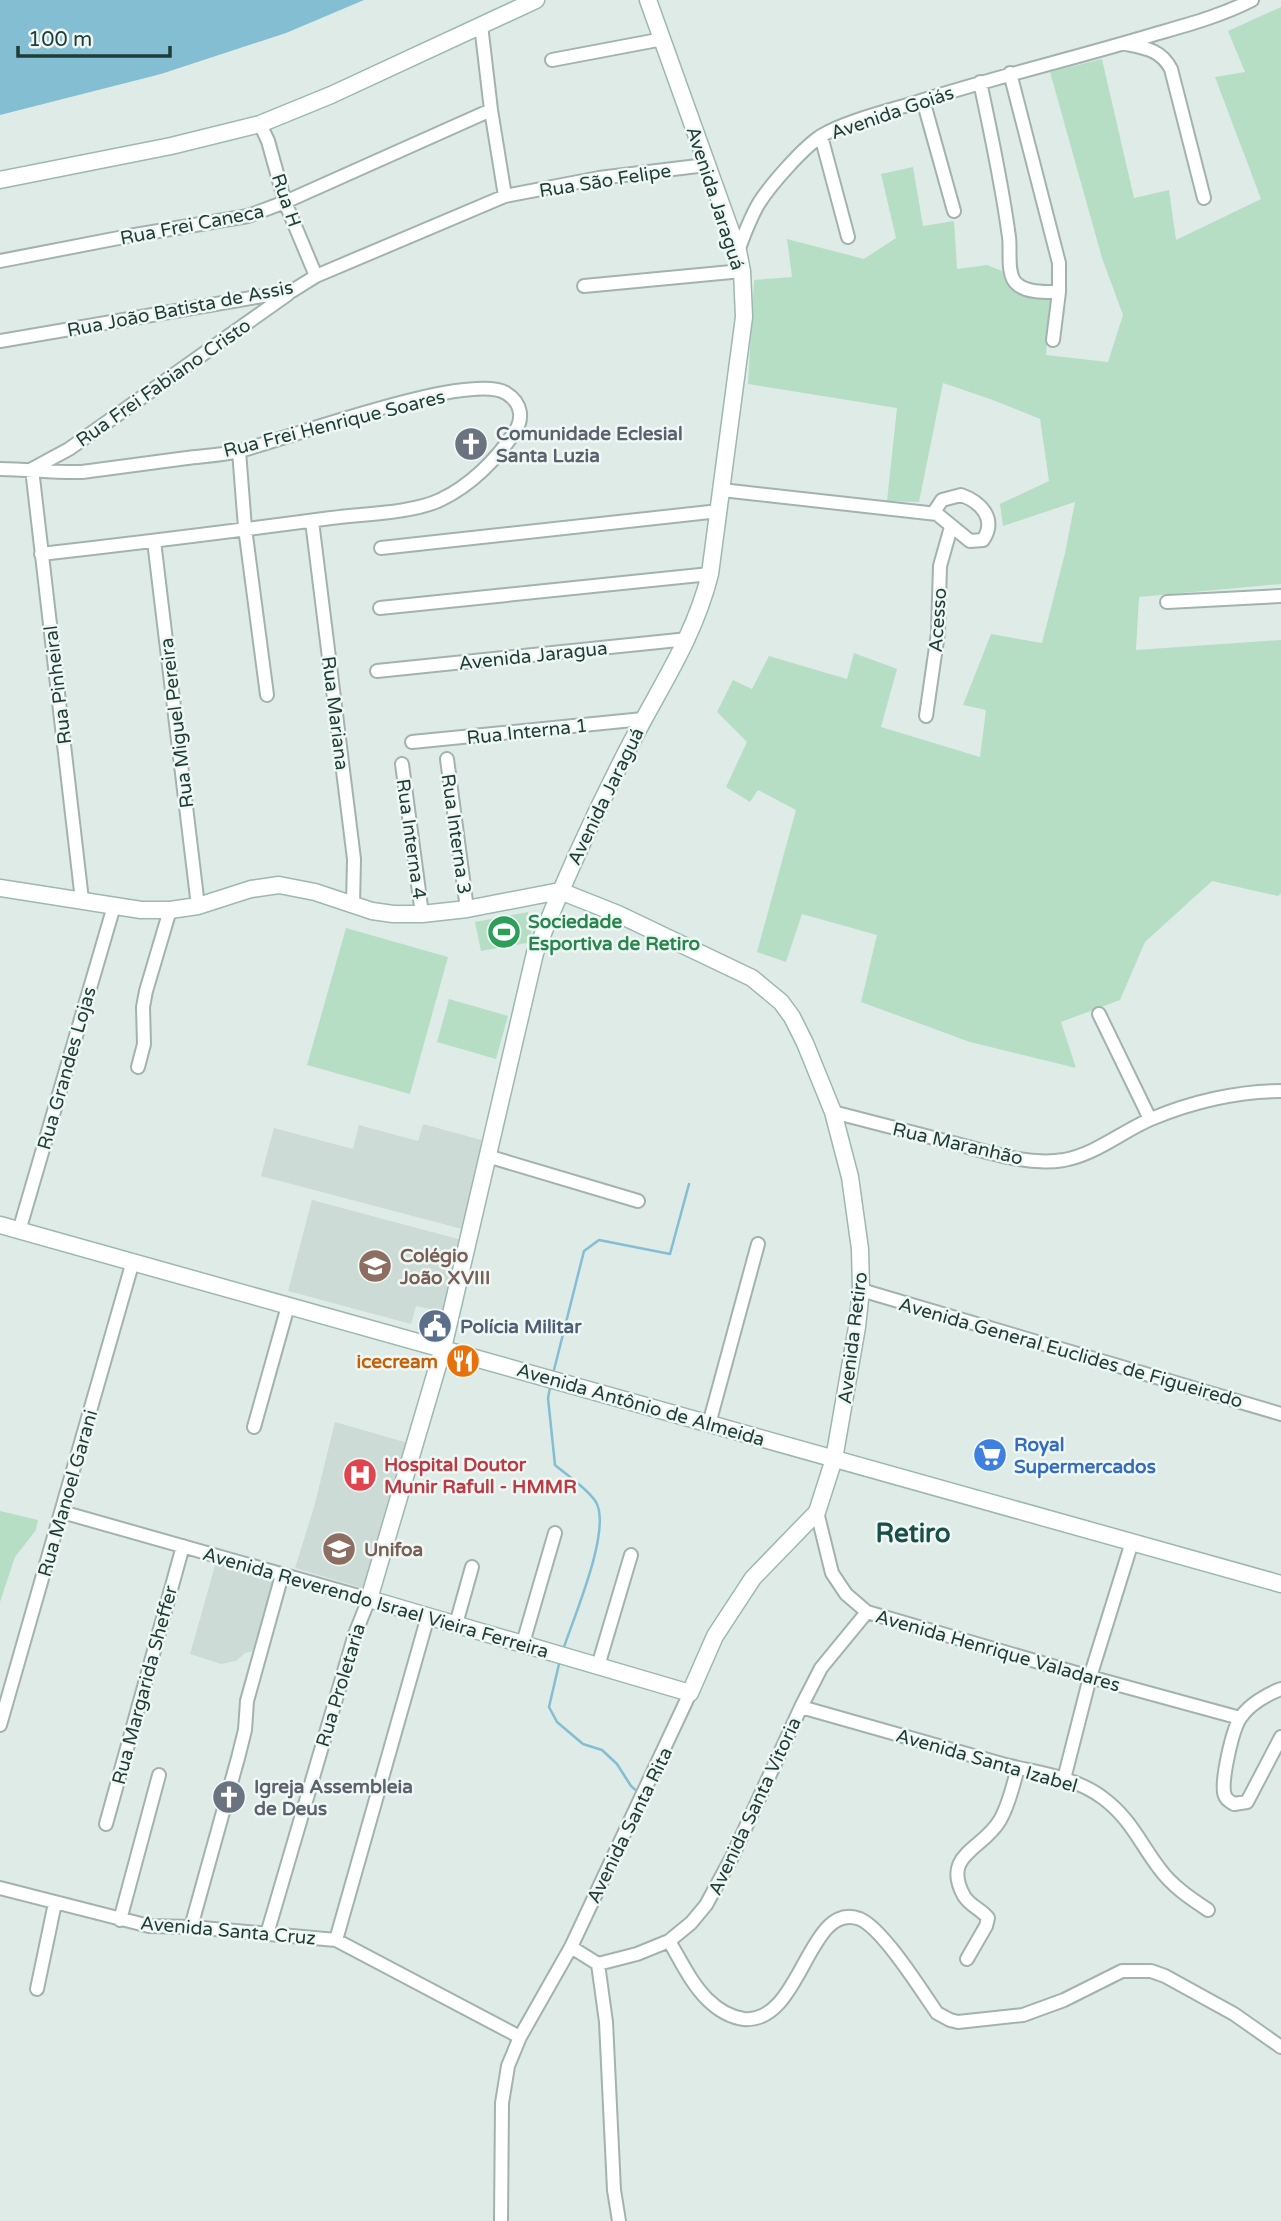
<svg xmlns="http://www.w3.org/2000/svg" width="1281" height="2221" viewBox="0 0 1281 2221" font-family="'Varela Round',sans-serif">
<rect width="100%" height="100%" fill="#dfebe7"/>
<path fill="#cddbd6" d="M423,1124L485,1141L462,1229L261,1176L274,1128L353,1149L359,1125L418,1141Z
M312,1200L462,1240L443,1312L416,1306L411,1324L288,1291Z
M335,1422L408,1443L366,1589L295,1568L314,1507Z
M216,1562L277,1578L255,1651L245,1653L236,1661L221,1664L190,1654Z"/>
<path fill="#b6dec5" d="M1281,7V584L1139,597L1136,650L1281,640V893L1278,896L1212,881L1145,942L1120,1000L1061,1022L1076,1068L970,1042L861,1002L877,935L802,914L786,962L757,952L796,810L758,790L750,802L726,787L747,742L717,712L733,680L752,689L769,656L847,679L854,653L897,669L881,727L980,757L986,710L963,705L991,634L1042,643L1065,553L1075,502L1003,526L1000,504L1049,481L1040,419L993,400L943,383L919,502L887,501L897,408L748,384L754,280L792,277L787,239L864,259L896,238L881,174L913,167L923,226L954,221L957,269L987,265L1002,271C1012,299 1024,296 1051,300L1046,355L1108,362L1123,315L1102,258L1050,72L1102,59L1134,198L1169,190L1176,240L1261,199L1215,77L1245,72L1228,31Z
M528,912L533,942L481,951L475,922Z
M346,928L448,957L410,1094L307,1065Z
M449,999L508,1016L496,1059L437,1042Z
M0,1511L38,1520L36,1530L15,1557L0,1602Z"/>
<path fill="#83bed3" d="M0,0H364L286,33L161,74L0,115Z"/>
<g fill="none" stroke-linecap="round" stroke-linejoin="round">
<path stroke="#83bed3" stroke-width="2.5" d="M554,1370L584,1251L599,1240L670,1254L689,1184
M550,1388L548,1398L555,1465C568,1476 587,1488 596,1502C612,1530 573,1619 563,1650
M559,1664L549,1707L557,1722L583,1744L602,1750L617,1764L631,1786L639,1793"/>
<g stroke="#a2b3af" stroke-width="16">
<path id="street" d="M481,25L491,110L505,196
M1126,44C1146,48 1161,50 1171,69L1204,198
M552,60L663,39
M1010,73L1059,263V292L1053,340
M980,82C991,133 1002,185 1009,237C1011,250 1006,275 1017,284C1027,293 1046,292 1059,292
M923,100L954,211
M260,124L268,141L285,202L316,276
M821,136L848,237
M738,251C744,235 750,218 759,203C771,184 803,148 821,136C844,122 884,112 911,104C991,78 1072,59 1152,35C1186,25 1221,16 1252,0
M0,261L129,236L248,216L285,202L491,110
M584,286L742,271
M0,341L292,291L316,276L505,196L599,178L706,165
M239,451L245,528L267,695
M0,469C28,469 54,473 82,472C117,467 152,463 187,458C204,456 223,455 239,451C287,439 469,371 506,393C522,403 524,419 514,433C496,460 470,486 440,500C413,513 362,514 331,518C234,531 138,543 41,554
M32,469L82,900
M32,469L69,449L288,294
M722,490L937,514
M961,495C981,502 997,519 983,540L970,541L937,514L936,509L942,500Z
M312,521L354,859L353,905
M154,541L198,906
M381,548L719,511
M1167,602L1281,596
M380,608L710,574
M377,671L688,639
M926,716L938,633L940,566L951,527
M412,742L643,719
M447,759L467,909
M402,764L422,914
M1099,1014L1150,1119
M138,1067L144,1044L143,1007L146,991L170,910
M833,1112C873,1122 913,1133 953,1143C988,1152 1027,1166 1064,1160C1096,1154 1121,1132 1151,1119C1191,1102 1238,1091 1281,1091
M487,1156L638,1201
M19,1231L114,906
M861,1290L1281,1414
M709,1424L758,1244
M254,1427L288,1306
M62,1512L369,1599L355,1634L267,1934
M817,1512L832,1573L846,1594L867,1612L1090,1677L1240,1718
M456,1624L472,1567
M523,1643L555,1533
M598,1666L631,1555
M1281,1689C1267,1694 1249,1705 1241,1717C1232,1729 1222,1778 1224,1792C1225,1799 1229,1801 1234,1804L1247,1802L1281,1737
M801,1707C868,1726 935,1745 1002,1764C1036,1773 1074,1776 1103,1798C1130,1818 1140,1843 1159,1868C1172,1886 1190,1898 1208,1910
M0,1725L133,1261
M1064,1779L1090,1677L1132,1542
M106,1824L183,1546
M0,1888L149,1926L191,1927L336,1940L520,2037
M120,1920L159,1775
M191,1927L238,1758L245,1730L247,1701L282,1575
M336,1940L428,1616
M669,1941C681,1961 691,1983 707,1999C717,2009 729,2017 744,2019C802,2024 808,1899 860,1919C883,1929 921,1990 937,2013L950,2020L958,2022L1023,2015L1064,2000L1122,1971H1151L1165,1976L1234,2014L1281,2047
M571,1947L598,1964L637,1954L669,1941L691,1923L706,1905L732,1857L801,1707L821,1668L867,1612
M967,1959L986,1926L988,1918C981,1909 970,1906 964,1896C941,1854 983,1850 1000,1820C1009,1805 1013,1785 1018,1768
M598,1964L606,2022L614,2190L619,2221
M37,1989L55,1903
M501,2221L502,2103L508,2066L520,2037L571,1947L690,1693"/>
</g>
<g stroke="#9db7b1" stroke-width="19">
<path id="secondary" d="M0,180L171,146L260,124L331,95L536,0
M0,888L141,910H170L198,906L251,889L279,885L315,892L372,911L393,914H422L467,909L560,891L618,914L752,978L781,1002L792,1017L805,1043L833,1112L850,1177L860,1249L861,1290L857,1327L834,1459L817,1512L753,1578L715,1636L690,1693L369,1599L443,1348L535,953C564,881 595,812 631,743C661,685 694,638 710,574L744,317L742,271L738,251L648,0
M0,1225L1281,1584"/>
</g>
<use href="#street" stroke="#fff" stroke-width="12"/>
<use href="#secondary" stroke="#fff" stroke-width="16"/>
</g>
<defs>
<g id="church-disc" transform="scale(1.75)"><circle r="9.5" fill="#6b7280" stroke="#eff8f4"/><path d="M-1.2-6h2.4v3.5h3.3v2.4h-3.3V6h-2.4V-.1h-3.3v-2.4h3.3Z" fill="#fff"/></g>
<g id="stadium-disc" transform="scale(1.75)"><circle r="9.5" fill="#2e9e5b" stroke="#eff8f4"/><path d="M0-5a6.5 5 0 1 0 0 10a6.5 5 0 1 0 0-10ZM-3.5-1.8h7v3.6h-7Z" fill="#fff"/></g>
<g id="school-disc" transform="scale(1.75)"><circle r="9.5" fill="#8d6e63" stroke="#eff8f4"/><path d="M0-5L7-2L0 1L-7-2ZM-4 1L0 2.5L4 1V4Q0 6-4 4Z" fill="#fff"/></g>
<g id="civic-disc" transform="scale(1.75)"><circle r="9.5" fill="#5c6f8a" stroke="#eff8f4"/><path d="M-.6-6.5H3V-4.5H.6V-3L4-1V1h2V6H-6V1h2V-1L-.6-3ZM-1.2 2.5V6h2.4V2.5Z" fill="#fff"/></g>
<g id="restaurant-disc" transform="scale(1.75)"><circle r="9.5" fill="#e8710a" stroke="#eff8f4"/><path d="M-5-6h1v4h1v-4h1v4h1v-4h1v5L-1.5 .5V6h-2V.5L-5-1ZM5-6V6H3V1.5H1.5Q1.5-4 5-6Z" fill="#fff"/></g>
<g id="supermarket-disc" transform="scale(1.75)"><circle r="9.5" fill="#3f7fe0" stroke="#eff8f4"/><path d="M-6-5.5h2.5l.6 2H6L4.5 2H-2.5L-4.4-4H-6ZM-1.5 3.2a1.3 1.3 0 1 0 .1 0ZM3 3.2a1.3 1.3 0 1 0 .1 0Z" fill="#fff"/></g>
<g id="hospital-disc" transform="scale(1.75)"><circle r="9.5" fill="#e0444e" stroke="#eff8f4"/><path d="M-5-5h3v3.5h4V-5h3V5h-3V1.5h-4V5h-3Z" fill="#fff"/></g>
<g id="university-disc" transform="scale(1.75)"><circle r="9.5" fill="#8d6e63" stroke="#eff8f4"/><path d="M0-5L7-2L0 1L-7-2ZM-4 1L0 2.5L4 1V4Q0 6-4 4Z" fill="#fff"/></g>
</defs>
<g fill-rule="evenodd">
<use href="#church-disc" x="471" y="444"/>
<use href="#stadium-disc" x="504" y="932"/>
<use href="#school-disc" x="375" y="1266"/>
<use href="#civic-disc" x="435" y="1326"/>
<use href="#restaurant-disc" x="463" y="1361"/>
<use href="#supermarket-disc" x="990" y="1455"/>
<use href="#hospital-disc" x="360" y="1475"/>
<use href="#university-disc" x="339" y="1549"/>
<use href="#church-disc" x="229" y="1797"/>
</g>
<g text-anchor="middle" stroke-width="5" stroke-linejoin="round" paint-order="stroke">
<g font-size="19" fill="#1f3c37" stroke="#eff8f4">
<text transform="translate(892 112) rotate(-19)" y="7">Avenida Goiás</text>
<text transform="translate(605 180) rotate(-9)" y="7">Rua São Felipe</text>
<text transform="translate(716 198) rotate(72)" y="7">Avenida Jaraguá</text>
<text transform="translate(287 200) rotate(71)" y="7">Rua H</text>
<text transform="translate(192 224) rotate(-11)" y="7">Rua Frei Caneca</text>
<text transform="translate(180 308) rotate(-11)" y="7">Rua João Batista de Assis</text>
<text transform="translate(163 382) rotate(-35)" y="7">Rua Frei Fabiano Cristo</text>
<text transform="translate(334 423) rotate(-14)" y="7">Rua Frei Henrique Soares</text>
<text transform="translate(937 620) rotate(-86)" y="7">Acesso</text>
<text transform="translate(533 655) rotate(-6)" y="7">Avenida Jaragua</text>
<text transform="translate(57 685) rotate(-97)" y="7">Rua Pinheiral</text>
<text transform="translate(336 713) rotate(83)" y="7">Rua Mariana</text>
<text transform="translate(176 723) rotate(-97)" y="7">Rua Miguel Pereira</text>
<text transform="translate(527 731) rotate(-6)" y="7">Rua Interna 1</text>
<text transform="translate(605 796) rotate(-64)" y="7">Avenida Jaraguá</text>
<text transform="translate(457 834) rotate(82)" y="7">Rua Interna 3</text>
<text transform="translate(412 839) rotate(82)" y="7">Rua Interna 4</text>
<text transform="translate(66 1068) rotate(-74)" y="7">Rua Grandes Lojas</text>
<text transform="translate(958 1143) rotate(13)" y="7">Rua Maranhão</text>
<text transform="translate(852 1338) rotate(-83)" y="7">Avenida Retiro</text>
<text transform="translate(1071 1352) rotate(16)" y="7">Avenida General Euclides de Figueiredo</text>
<text transform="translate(641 1404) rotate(16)" y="7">Avenida Antônio de Almeida</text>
<text transform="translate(67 1493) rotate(-74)" y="7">Rua Manoel Garani</text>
<text transform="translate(376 1602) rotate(16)" y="7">Avenida Reverendo Israel Vieira Ferreira</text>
<text transform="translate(998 1650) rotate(16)" y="7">Avenida Henrique Valadares</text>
<text transform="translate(144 1685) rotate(-75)" y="7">Rua Margarida Sheffer</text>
<text transform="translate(340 1685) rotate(-73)" y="7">Rua Proletaria</text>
<text transform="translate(987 1760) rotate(16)" y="7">Avenida Santa Izabel</text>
<text transform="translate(754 1806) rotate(-65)" y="7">Avenida Santa Vitoria</text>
<text transform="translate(629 1825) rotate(-64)" y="7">Avenida Santa Rita</text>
<text transform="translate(228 1930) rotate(5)" y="7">Avenida Santa Cruz</text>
</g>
<g font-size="19" font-weight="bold" fill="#5b616d" stroke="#eff8f4" text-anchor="start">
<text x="496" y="440">Comunidade Eclesial<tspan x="496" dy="22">Santa Luzia</tspan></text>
<text x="254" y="1793">Igreja Assembleia<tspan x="254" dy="22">de Deus</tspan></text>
</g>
<g font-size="19" font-weight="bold" fill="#27864d" stroke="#eff8f4" text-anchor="start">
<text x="528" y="928">Sociedade<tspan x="528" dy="22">Esportiva de Retiro</tspan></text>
</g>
<g font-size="19" font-weight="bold" fill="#785e54" stroke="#eff8f4" text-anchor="start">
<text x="400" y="1262">Colégio<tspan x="400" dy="22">João XVIII</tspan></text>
<text x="364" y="1556">Unifoa</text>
</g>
<g font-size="19" font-weight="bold" fill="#4e5e75" stroke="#eff8f4" text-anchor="start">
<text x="460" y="1333">Polícia Militar</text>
</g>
<g font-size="19" font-weight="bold" fill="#c56008" stroke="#eff8f4" text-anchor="end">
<text x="438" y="1368">icecream</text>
</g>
<g font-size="19" font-weight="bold" fill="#366cbe" stroke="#eff8f4" text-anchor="start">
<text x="1014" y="1451">Royal<tspan x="1014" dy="22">Supermercados</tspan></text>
</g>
<g font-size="19" font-weight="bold" fill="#be3a42" stroke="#eff8f4" text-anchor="start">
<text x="384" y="1471">Hospital Doutor<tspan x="384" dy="22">Munir Rafull - HMMR</tspan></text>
</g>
<g font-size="26" font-weight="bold" fill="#1a4e48" stroke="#eff8f4">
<text x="913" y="1542">Retiro</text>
</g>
</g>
<path d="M18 46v10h152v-10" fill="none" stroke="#1f3c37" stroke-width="3.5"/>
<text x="28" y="46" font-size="21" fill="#1f3c37" stroke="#eff8f4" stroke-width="5" paint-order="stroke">100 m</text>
</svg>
